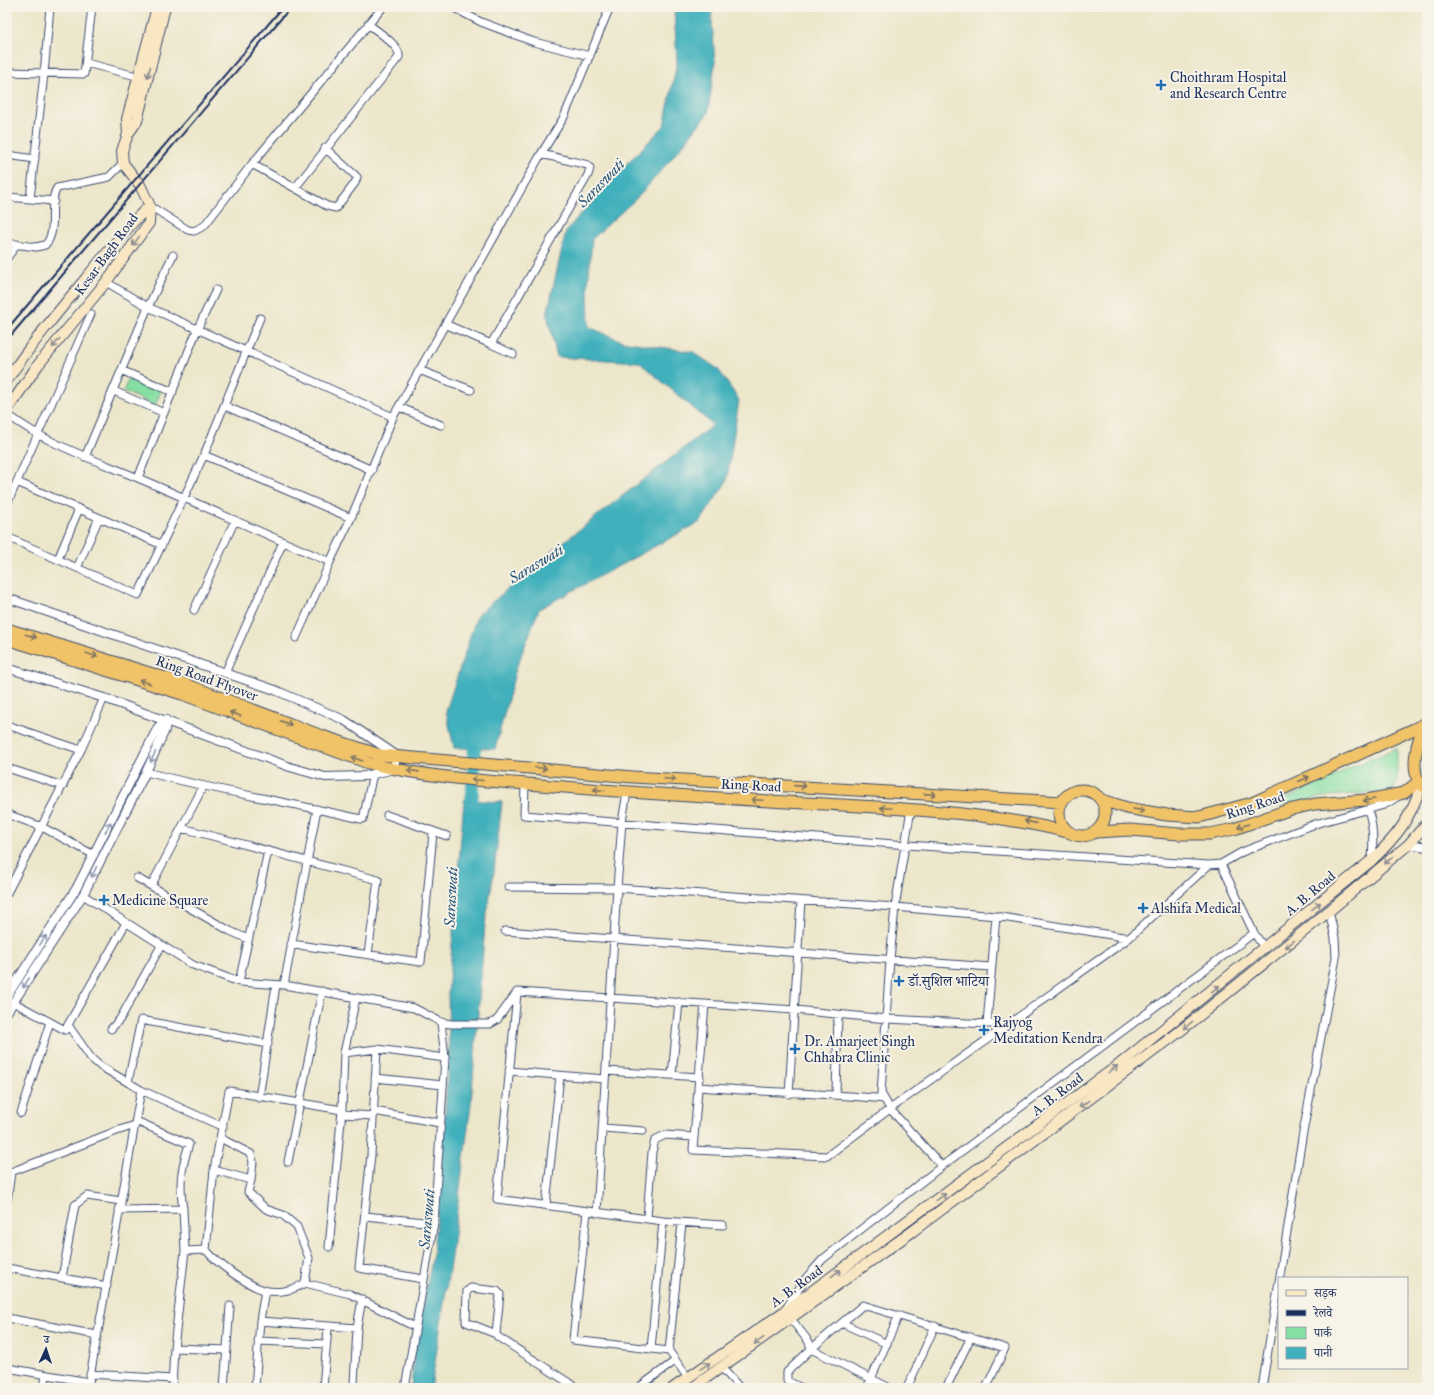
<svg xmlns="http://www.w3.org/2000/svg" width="1434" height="1395" viewBox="0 0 1434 1395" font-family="'IM FELL Great Primer','Noto Serif Devanagari',serif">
<rect width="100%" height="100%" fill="#f7f3e8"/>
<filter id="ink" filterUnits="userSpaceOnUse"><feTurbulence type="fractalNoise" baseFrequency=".025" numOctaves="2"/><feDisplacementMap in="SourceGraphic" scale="8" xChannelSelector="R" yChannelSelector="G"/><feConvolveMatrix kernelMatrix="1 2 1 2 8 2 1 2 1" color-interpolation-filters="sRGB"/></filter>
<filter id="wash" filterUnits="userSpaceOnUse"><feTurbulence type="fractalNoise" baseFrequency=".012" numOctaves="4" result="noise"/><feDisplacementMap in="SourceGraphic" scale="16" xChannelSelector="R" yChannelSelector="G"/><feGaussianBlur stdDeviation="0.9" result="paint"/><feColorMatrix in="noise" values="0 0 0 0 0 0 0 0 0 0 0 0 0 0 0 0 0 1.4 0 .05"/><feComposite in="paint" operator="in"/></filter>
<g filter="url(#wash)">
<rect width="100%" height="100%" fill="#ece6ca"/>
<path fill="#85dea2" stroke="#508680" d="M130,376L161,391L155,406L123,391Z
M1397,748V781L1393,791L1329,796L1262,810L1352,767Z
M1427,751V780L1421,772Z"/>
<path fill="#40b0bc" stroke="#2e708d" d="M674,7H711L715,62L708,113L683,145L639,196L592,239L588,286L589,327L622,341L693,352L718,369L739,400L727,481L700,522L539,609L516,669L495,749L454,748L446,711L477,615L561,544L713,425L639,362L557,357L547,314L566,231L602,189L664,126L677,63Z
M464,800L502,802L494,872L485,925L471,1104L451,1257L431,1388H411L415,1347L433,1254L440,1182L449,1052L448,993Z"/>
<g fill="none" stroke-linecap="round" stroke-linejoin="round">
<path stroke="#40b0bc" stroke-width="13" d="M471,818L475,732"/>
</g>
</g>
<g filter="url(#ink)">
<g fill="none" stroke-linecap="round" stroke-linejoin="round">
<g stroke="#3a4a6e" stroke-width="9">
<path id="minor" d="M452,7L481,22L534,42L590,56
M86,63L140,77
M7,72L84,74L92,7
M7,155L35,159
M252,164L327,206L336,208L355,183L357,177L325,148
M295,188L399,57C401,46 377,31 368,24
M7,197L54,201
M30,199L44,74L50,7
M150,206L188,230L194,231L204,226L252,164L383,7
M7,243L36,247L45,245C59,231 47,204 57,188L109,177L123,163
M7,258L17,244
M106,282L148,307L393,417
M445,324L491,344L588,175L590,168L588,165L541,154
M491,344L513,354
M419,370L471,390
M123,371L173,392
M114,391L164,413
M225,406L372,470
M399,407L441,425
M7,414C46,444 93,459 138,478C202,505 266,535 330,562L351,518L393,417L541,154L564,117L610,7
M204,455L351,518
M85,457L148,307L173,255
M138,478L197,330L216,290
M17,482L162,545
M7,504L91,314
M7,537L138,595L204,455L260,318
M58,559L79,509
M77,568L99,518
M194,610L235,520
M296,638L330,562
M225,673L283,542
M7,725L81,750
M7,768L63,786
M146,772C217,791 289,802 361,819H363L373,774
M525,784L524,815L907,845L1209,865
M911,809L895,907L890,960L881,1093L890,1109L942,1166
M1368,810C1374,827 1373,843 1372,860
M7,814L42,827L94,855
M387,815L447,836
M182,828L378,880L368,954
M137,878L230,931L248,939
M151,886L203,787
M508,887L617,888L895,907L996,916L1129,938
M7,893L81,750L104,698
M83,895L193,965L239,982L284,985L414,1008L441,1022L451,1024H490L497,1020L517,992L795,1010L887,1019L1009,1025
M505,931L991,967
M1254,933L1265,949
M291,944L421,962L433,833
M239,982L268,851
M284,985L317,809
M517,994L497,1199L663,1221L723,1225
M13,1002L65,1030L126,923
M705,1004L693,1150L827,1156L890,1109L1129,938L1209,865L1221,864L1242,852L1315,824L1384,805L1399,796
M987,1024L996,916
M68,1025L91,1058L100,1066L141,1090L223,1127
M111,1029L120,1019L161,946
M377,1049L371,1155L359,1268L423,1279
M344,1053L377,1049L445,1058
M509,1071L605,1079
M606,1071L700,1077
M672,1075L679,1002
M375,1078L443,1085
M128,1082L141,1020L268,1044
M699,1087C760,1092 822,1093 884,1099
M789,1094L801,901
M836,1094L838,1014
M259,1098L276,985
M374,1111L440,1123
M21,1113L50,1022
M342,1114L373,1116
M603,1128L643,1131
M220,1138L251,1154L253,1162L251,1180
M288,1162L322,991
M7,1201L11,1172L114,1132L135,1125
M546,1204L560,1076
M119,1210L183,1209C179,1182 181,1170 189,1144L136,1121
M587,1212L573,1340L669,1351
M597,1213L617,888L622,822L627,792
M365,1216L434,1223
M647,1218L652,1152L655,1140L665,1135L693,1137
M682,1223L669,1351L688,1378
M329,1247L342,1110L344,1053L356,998
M206,1250L214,1170
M185,1251L206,1250C218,1264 245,1284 264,1290C277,1294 294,1290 305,1283L309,1258L297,1227L283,1215L266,1209L248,1192L251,1180L214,1170L229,1091L342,1110
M7,1268L107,1286
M62,1278L75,1205L87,1196L121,1201
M305,1283L350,1294L415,1327
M787,1307L806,1278L823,1259L942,1166L1254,933L1221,864
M788,1315L809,1342L811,1349L890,1388
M7,1318L97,1335
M260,1321L357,1328L354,1384
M842,1323L887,1344
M357,1328L362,1299
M496,1334L466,1322L467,1291L471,1288L497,1291L500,1294L496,1334L498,1337L577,1388
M258,1341L326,1344
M174,1348L227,1350
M651,1349L663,1221
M721,1367L740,1388
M7,1368L89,1382
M90,1374L173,1379
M44,1388L46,1375
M88,1388L141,1090
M172,1388L174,1348L185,1251L183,1209
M224,1388L230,1306
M255,1388L260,1321L265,1290
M323,1388L328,1327
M405,1388L434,1223L445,1058L441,1022
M638,1388L675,1361
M802,1388L787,1381V1372L811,1349L863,1305L1005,1348L986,1388
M867,1388L899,1315
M907,1388L935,1326
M946,1388L971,1337
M1262,1388L1302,1138L1336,958L1335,938L1329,911"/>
</g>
<g stroke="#3a4a6e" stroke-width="10">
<path id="tertiary" d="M7,598L275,690L344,720L396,755L394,769L365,776L325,777L290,767L104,698L7,668
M1409,844L1427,847
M7,996L76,889L158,727L166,720
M7,1012L83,895L146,772L165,730L166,720"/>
</g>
<g stroke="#3a4a6e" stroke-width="12">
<path id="secondary" d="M128,134L137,121L165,7
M7,380C35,338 69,299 101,260C117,242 131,221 150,206
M7,410L38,365L106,282L149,223L150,206L140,185L123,163L122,151L128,134L127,119L157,7
M673,1388L785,1311L1120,1064L1372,860C1398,835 1409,821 1421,786
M692,1388L913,1231L1179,1032L1329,911L1409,844L1427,823"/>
</g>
<g stroke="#3a4a6e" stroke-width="13">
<path id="trunk" d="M7,629L185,684L322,736L380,755L633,777L1062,802
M7,639L182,694L368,763C424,777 482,781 540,785C635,793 730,799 825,804C907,809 988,812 1067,832
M1427,721C1417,735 1406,781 1427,788
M1059 813a23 23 0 1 1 46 0a23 23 0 1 1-46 0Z
M1102,800L1127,808L1167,815L1199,817L1252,803L1425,724
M1096,832L1130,830L1179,834H1210L1234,829L1288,810L1315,804L1366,800L1404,793L1418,782"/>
</g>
<use href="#minor" stroke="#fff" stroke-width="7"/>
<use href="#tertiary" stroke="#fff" stroke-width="8"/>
<use href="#secondary" stroke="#f9e7c3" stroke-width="10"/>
<use href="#trunk" stroke="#f0c369" stroke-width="11"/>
<path stroke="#1b2f5e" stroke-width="2" d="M7,329L283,7
M7,340L291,7"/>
</g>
<defs><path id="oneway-shaft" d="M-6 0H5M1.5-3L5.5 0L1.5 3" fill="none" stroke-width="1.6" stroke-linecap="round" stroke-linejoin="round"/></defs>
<g stroke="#8a8b90">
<use href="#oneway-shaft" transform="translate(149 72) rotate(105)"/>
<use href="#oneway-shaft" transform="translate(136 241) rotate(126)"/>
<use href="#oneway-shaft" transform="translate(56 343) rotate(129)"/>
<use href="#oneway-shaft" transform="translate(1389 860) rotate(139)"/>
<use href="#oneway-shaft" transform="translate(1316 906) rotate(-40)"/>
<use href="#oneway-shaft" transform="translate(1290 944) rotate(141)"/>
<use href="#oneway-shaft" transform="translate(1215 989) rotate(-39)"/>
<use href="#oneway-shaft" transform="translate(1188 1025) rotate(142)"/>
<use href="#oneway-shaft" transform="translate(1113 1069) rotate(-37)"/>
<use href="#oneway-shaft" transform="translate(1084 1104) rotate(143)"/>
<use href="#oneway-shaft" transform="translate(941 1197) rotate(-36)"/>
<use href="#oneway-shaft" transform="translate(836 1273) rotate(-37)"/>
<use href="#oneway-shaft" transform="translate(759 1341) rotate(145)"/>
<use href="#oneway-shaft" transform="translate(705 1366) rotate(-34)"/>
</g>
<g stroke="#7b7263">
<use href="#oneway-shaft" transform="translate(31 636) rotate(17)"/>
<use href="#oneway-shaft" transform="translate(92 655) rotate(17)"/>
<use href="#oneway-shaft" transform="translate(145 682) rotate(-162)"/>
<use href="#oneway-shaft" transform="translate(235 714) rotate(-160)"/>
<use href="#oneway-shaft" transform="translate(286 723) rotate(21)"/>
<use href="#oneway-shaft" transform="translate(357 759) rotate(-160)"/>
<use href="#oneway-shaft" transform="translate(541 768) rotate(5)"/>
<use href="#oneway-shaft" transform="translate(413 771) rotate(-172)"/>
<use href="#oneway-shaft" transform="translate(670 779) rotate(3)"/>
<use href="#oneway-shaft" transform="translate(1304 779) rotate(-24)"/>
<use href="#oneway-shaft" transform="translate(477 780) rotate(-175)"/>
<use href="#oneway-shaft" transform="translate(800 786) rotate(4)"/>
<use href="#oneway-shaft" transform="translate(599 790) rotate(-175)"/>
<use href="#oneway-shaft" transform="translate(930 794) rotate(4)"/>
<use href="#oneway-shaft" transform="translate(757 800) rotate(-177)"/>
<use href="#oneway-shaft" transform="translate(1369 800) rotate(170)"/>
<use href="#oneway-shaft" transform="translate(886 808) rotate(-177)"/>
<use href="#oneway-shaft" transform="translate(1139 810) rotate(10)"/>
<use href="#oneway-shaft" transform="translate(1030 822) rotate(-167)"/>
<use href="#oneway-shaft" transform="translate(1243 826) rotate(161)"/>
</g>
<g stroke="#8d97ae">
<use href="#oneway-shaft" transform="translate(153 757) rotate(114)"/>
<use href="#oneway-shaft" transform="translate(108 827) rotate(-63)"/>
<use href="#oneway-shaft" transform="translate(94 872) rotate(116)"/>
<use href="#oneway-shaft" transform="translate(43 940) rotate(-57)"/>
<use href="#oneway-shaft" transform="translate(26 983) rotate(122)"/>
</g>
</g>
<g fill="#1f6fb2" stroke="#f7f3e8" stroke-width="1.5">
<path d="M1159 79h4v4h4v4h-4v4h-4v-4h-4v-4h4z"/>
<path d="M102 894h4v4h4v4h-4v4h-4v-4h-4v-4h4z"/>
<path d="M1141 902h4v4h4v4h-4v4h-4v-4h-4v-4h4z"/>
<path d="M897 975h4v4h4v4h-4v4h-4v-4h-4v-4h4z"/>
<path d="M982 1024h4v4h4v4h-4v4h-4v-4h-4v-4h4z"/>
<path d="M793 1043h4v4h4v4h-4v4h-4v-4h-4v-4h4z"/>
</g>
<g text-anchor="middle" stroke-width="4" stroke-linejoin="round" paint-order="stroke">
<g font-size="14" fill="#1b2f5e" stroke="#f7f3e8" text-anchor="start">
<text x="1170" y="82">Choithram Hospital<tspan x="1170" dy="16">and Research Centre</tspan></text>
<text x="112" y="905">Medicine Square</text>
<text x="1151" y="913">Alshifa Medical</text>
<text x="908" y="986">डॉ.सुशिल भाटिया</text>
<text x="993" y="1027">Rajyog<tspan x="993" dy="16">Meditation Kendra</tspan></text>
<text x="804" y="1046">Dr. Amarjeet Singh<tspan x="804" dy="16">Chhabra Clinic</tspan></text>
</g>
<g font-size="14" fill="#1b2f5e" stroke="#f7f3e8">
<text transform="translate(106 254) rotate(-54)" y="5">Kesar Bagh Road</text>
<text transform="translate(207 678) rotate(20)" y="5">Ring Road Flyover</text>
<text transform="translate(751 785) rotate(3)" y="5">Ring Road</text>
<text transform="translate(1255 805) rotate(-18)" y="5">Ring Road</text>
<text transform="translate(1310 893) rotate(-40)" y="5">A. B. Road</text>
<text transform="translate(1057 1094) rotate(-37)" y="5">A. B. Road</text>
<text transform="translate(796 1286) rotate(-36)" y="5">A. B. Road</text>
</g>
<g font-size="15" font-style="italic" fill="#26567a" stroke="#f7f3e8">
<text transform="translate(601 183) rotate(-46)" y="5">Saraswati</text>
<text transform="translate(536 564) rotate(-31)" y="5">Saraswati</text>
<text transform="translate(451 897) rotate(-87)" y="5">Saraswati</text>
<text transform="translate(427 1219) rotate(-85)" y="5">Saraswati</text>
</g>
</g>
<rect width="1434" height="1395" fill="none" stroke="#f7f3e8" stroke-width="24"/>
<rect x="1278" y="1277" width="130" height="92" fill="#f7f3e8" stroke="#9fa5b1"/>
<rect x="1286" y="1290" width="20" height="6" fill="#f9e7c3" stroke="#9fa5b1"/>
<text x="1314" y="1297" font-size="12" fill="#1b2f5e">सड़क</text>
<rect x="1286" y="1310" width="20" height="6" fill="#1b2f5e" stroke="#9fa5b1"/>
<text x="1314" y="1317" font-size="12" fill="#1b2f5e">रेलवे</text>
<rect x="1286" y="1327" width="20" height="12" fill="#85dea2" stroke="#9fa5b1"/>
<text x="1314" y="1337" font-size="12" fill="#1b2f5e">पार्क</text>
<rect x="1286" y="1347" width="20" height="12" fill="#40b0bc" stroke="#9fa5b1"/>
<text x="1314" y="1357" font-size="12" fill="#1b2f5e">पानी</text>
<g transform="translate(46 1349) rotate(3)" stroke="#f7f3e8" stroke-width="3" paint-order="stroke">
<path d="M0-3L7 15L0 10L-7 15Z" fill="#1b2f5e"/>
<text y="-6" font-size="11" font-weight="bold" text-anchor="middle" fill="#1b2f5e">उ</text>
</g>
</svg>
